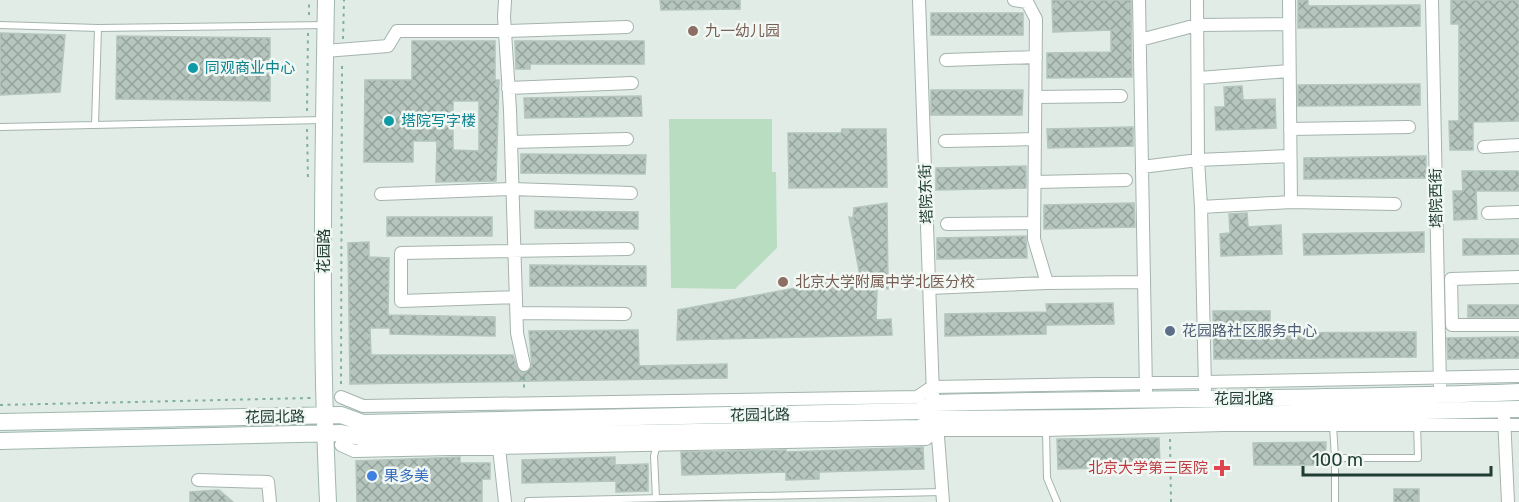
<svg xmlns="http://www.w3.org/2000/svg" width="1519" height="502" viewBox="0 0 1519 502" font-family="Rubik,'Noto Sans SC',sans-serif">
<defs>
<pattern id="building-cross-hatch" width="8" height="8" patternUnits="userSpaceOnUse" patternTransform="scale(1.5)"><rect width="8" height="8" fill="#b6c6bf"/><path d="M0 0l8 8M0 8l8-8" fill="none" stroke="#94a29c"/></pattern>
</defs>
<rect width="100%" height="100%" fill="#e1ece6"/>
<path fill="#b9ddc1" d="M669,119H772V172H776L777,248L735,289L671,288Z"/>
<path fill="url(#building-cross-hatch)" stroke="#b3c5bd" stroke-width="1.5" fill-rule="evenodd" d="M660,0H740V9L661,10Z
M1052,0H1131L1132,77L1047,78V53L1111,52V30L1053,32Z
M1298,0H1308V6L1420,5V26L1298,28Z
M1451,0H1519V121L1473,122V150H1450L1449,121H1459V24H1451Z
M931,13H1023V35H931Z
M0,33L65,35L60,92L0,95Z
M117,36L270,38V101L116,99Z
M412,41H495V80H499L496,181L436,182L437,141H413V162H364L365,80H412ZM453,101H479V151L453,150Z
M515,41H644V64H530V69H516Z
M1420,84V105L1298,106V85Z
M1242,86L1243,100L1275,99L1276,128L1216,130L1215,107H1225L1224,87Z
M931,90H1023L1022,115H931Z
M641,96L642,116L525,118L524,98Z
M1133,127V146L1048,148L1047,129Z
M842,129H886L887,187L789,188L788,133H841Z
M521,154L646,155L645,174L521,173Z
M1426,156V178L1304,179V158Z
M1026,166V188L936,190V168Z
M1462,171H1519V191H1476L1477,219L1454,220L1453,191H1463Z
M887,203L888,289L877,288L876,320L891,319L892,335L677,340L678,310L860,276L849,217L853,218L854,208Z
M1134,203L1135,227L1044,229V205Z
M535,211L638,212V229L535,228Z
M1247,213L1248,227L1281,225L1282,254L1221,256L1220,234L1230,233L1229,214Z
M387,217H492V236H387Z
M1424,232V252L1304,255L1303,234Z
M1026,236L1027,258L937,259V238Z
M1463,239H1519V254L1463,255Z
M369,242V257L389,258L388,315L495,317V336L390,334V328H370L371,355H513L518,370L525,373L532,367L529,331L638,330L639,366L727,364V378L350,384L348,243Z
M530,265L646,266V286H530Z
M1113,303L1114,324L1046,325V334L945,336V314L1047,312L1046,304Z
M1468,305H1519V317H1468Z
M1213,311H1270V333L1416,332V357L1214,359Z
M1519,337V358L1448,359L1447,338Z
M1159,438L1160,467L1058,469L1057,439Z
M1326,442L1325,465H1254L1253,443Z
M923,447L924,469L819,472V479L786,480V472L682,475L681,452L786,450V452Z
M460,457V463H490V479H482V502H357L356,461Z
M615,457V465L648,464V491L616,492V481L522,483V460Z
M1394,489H1419V502H1394Z
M219,490L233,502H190V492Z"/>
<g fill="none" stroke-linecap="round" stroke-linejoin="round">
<g stroke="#a4b4ad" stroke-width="8">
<path id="lane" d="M0,25L98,28
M95,125L98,28L325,25
M0,127L323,120
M1333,425L1335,458V502
M1046,430L1047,478L1057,502
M1335,458H1418L1417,424
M656,498L654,456L657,445
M528,501L942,492"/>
</g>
<g stroke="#a4b4ad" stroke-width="14">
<path id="street" d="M505,0L504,17L510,110L517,333L524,365
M919,0L933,395
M1014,0L1027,2L1036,19L1034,239L1047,283
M1139,0L1146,392
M1197,0L1198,160L1201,207L1205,389
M1432,0L1440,386
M1140,40L1197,25L1289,24
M325,51L388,46L397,31H505L627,27
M946,60L1036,57
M1199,78L1289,71
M508,88L632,83
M1035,97L1121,96
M1290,129L1409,127
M945,141L1035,139
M511,142L627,139
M1484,147L1519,145
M1142,167L1198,160L1290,156
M1035,182L1126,180
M381,194L512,189L631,193
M1291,202L1395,204
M1201,207L1291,202L1289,0
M1488,213L1519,212
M947,224L1034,223
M1519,277L1451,279L1452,325H1519
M929,288L1047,283L1144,282
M516,297L401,301V253L628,249
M517,313L625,314
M341,397L363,406L917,397L932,387L1519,376
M1504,417L1508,502
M937,424L943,502
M502,440L499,448L505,502
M341,445L354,451L926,439L938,430H1046L1223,425H1519
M198,480L268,482L270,502"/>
</g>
<g stroke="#9fb7ae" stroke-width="18">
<path id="secondary" d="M326,0C323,167 320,335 328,502
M0,422L341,415L363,423L919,411L934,403C1129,398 1324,400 1519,392
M0,441L341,433L364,438L920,428L936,419L1085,418L1519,409"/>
</g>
<path stroke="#81b09f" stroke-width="2" stroke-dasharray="3 4.5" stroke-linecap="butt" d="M309,15V0
M343,39L344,0
M307,111L308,33
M307,129L308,180
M524,377V392
M341,384L342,63
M0,405L311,398
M1170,439L1171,502"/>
<use href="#lane" stroke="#fff" stroke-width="6"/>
<use href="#street" stroke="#fff" stroke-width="12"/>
<use href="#secondary" stroke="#fff" stroke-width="16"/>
</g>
<g fill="#8d6e63" stroke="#f1f8f4" stroke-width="2">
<circle cx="693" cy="31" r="6"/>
<circle cx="783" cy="282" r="6"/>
</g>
<g fill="#0f9aa8" stroke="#f1f8f4" stroke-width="2">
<circle cx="193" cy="68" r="6"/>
<circle cx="389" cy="121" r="6"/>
</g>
<circle fill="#5c6f8a" stroke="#f1f8f4" stroke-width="2" cx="1170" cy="331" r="6"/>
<path fill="#e0444e" stroke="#f1f8f4" stroke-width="2" d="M1219 459h6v6h6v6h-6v6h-6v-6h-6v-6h6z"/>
<circle fill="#3f7fe0" stroke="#f1f8f4" stroke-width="2" cx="372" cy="476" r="6"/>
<g text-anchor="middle" stroke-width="5" stroke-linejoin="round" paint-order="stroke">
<g font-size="15" fill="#785e54" stroke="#f1f8f4" text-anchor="start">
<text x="705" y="36">九一幼儿园</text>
<text x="795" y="287">北京大学附属中学北医分校</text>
</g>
<g font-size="15" fill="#0d838f" stroke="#f1f8f4" text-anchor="start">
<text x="205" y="73">同观商业中心</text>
<text x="401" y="126">塔院写字楼</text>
</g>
<g font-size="15" fill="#213c34" stroke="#f1f8f4">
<text transform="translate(926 194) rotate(-92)" y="5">塔院东街</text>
<text transform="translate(1436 198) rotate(-91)" y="5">塔院西街</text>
<text transform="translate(324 251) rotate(-90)" y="5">花园路</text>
<text x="1244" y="404">花园北路</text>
<text transform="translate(760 415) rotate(-1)" y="5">花园北路</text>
<text transform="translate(275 417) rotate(-1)" y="5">花园北路</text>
</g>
<g font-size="15" fill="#4e5e75" stroke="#f1f8f4" text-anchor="start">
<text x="1182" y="336">花园路社区服务中心</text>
</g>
<g font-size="15" fill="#be3a42" stroke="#f1f8f4" text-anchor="end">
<text x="1208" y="473">北京大学第三医院</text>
</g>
<g font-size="15" fill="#366cbe" stroke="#f1f8f4" text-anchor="start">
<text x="384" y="481">果多美</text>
</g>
</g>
<path d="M1303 466v9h188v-9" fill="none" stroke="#213c34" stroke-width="3"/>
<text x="1312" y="466" font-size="18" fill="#213c34" stroke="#f1f8f4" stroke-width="4.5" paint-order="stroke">100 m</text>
</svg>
